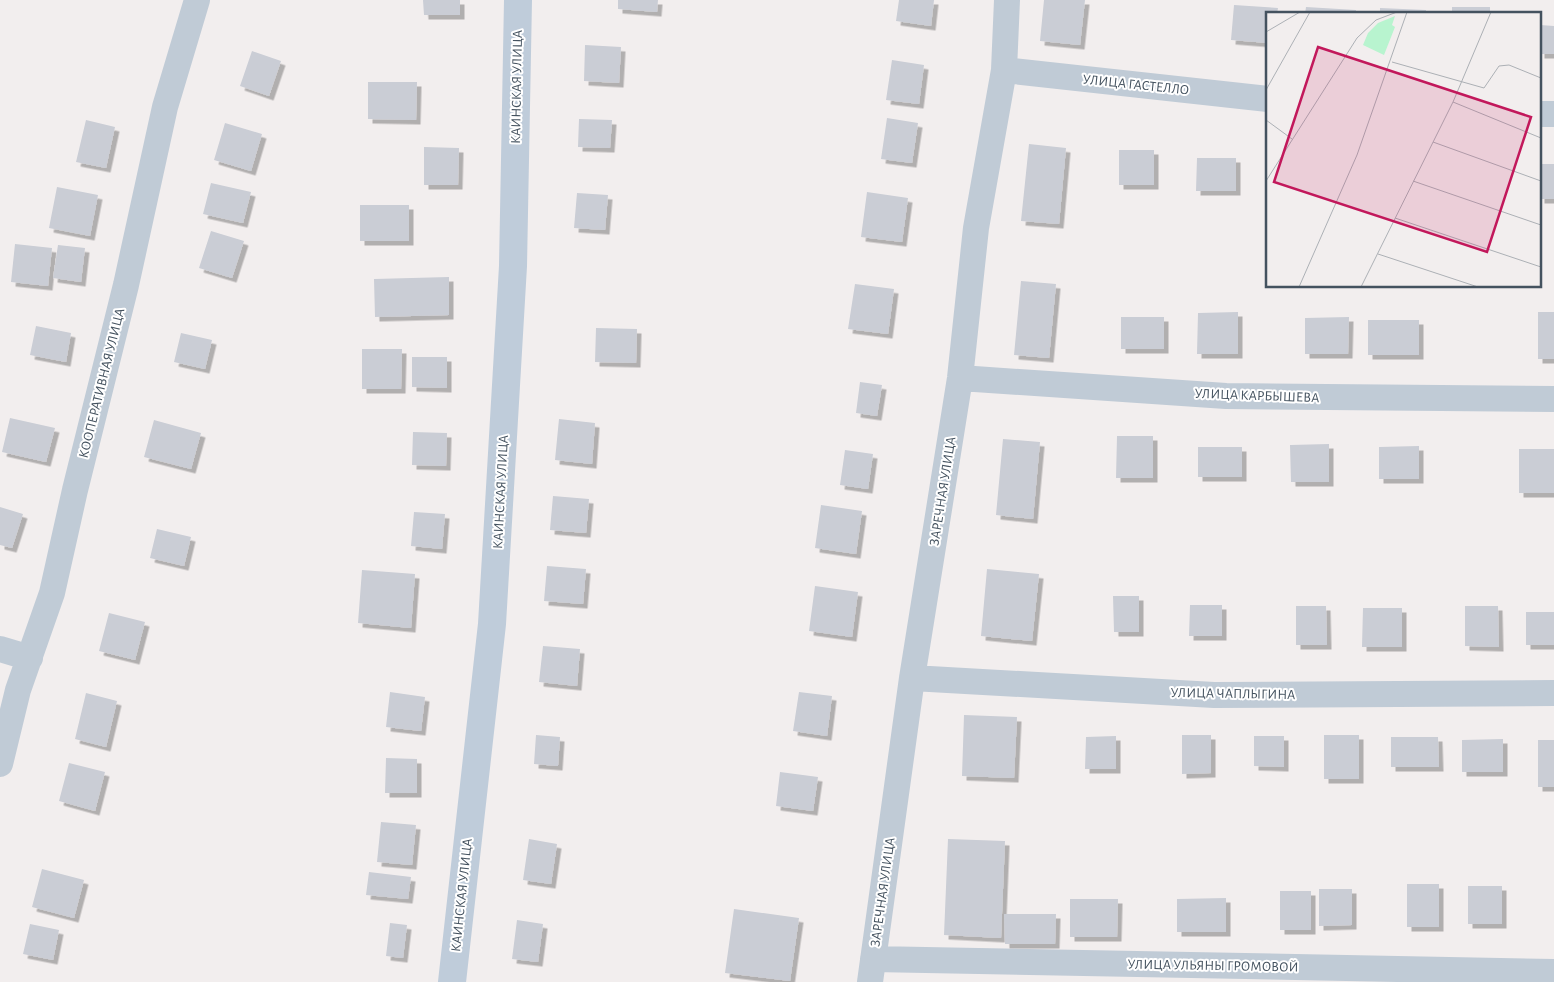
<svg xmlns="http://www.w3.org/2000/svg" width="1554" height="982" viewBox="0 0 1554 982" font-family="'Alegreya Sans',sans-serif">
<defs>
<filter id="shadow"><feDropShadow dx="4.5" dy="4.5" stdDeviation="0" flood-color="#0004"/></filter>
</defs>
<rect width="100%" height="100%" fill="#f2eeee"/>
<path fill="#cacdd5" filter="url(#shadow)" d="M423,0H460V15H424Z
M618,0H658L657,12L618,9Z
M899,0H934L931,26L896,21Z
M1044,0H1085L1080,45L1040,41Z
M1234,5L1278,8L1277,14H1268V43L1231,40Z
M1306,7L1356,10V14H1305Z
M1452,7H1490V14H1452Z
M1380,8L1426,10V14H1380Z
M1540,25L1554,26V54H1540Z
M585,45L621,47L619,83L584,81Z
M252,51L281,61L269,96L240,86Z
M892,60L924,65L919,104L886,100Z
M368,82H417L416,120L368,119Z
M887,118L918,123L912,163L881,159Z
M579,119L612,120L610,148L578,147Z
M86,120L115,127L106,168L76,162Z
M225,123L262,134L251,171L214,160Z
M1029,144L1066,148L1059,224L1021,221Z
M424,147L459,148L458,185H424Z
M1119,150H1154V185H1119Z
M1197,158H1236V191H1196Z
M1540,164H1554V199H1540Z
M211,183L251,192L243,223L203,214Z
M57,187L98,195L90,236L49,228Z
M867,192L908,198L902,242L861,237Z
M577,193L608,195L605,230L574,228Z
M360,205H409V241H360Z
M211,231L244,241L232,278L199,268Z
M15,244L52,248L48,286L11,282Z
M58,245L85,248L81,282L53,278Z
M449,277V315L375,317L374,279Z
M1021,281L1056,284L1049,358L1014,355Z
M855,284L894,289L888,334L848,329Z
M1238,312V354H1197L1198,313Z
M1538,312H1554V359H1538Z
M1121,317H1164V349H1121Z
M1349,317L1348,354H1305V318Z
M1368,320H1419V355H1368Z
M36,326L71,333L66,362L30,355Z
M596,328L637,329L636,363L595,362Z
M181,333L212,340L205,369L174,362Z
M362,349H402L401,389H362Z
M412,357H447V388L412,387Z
M860,382L882,385L877,416L856,413Z
M10,418L55,428L46,462L2,452Z
M559,419L595,423L592,464L555,460Z
M154,420L201,433L191,469L144,457Z
M413,432L447,433L446,466L412,465Z
M1117,436H1153V478H1116Z
M1003,439L1040,442L1033,519L996,515Z
M1329,444V482H1291L1290,445Z
M1419,446V479H1379V447Z
M1198,447H1242V477H1198Z
M1519,449H1554V493H1519Z
M845,450L873,454L868,489L840,485Z
M553,496L589,499L586,533L550,530Z
M821,505L862,511L856,554L815,548Z
M0,507L23,514L12,548L0,545Z
M414,512L445,514L442,549L411,546Z
M157,529L191,537L184,566L150,558Z
M547,566L586,569L583,604L544,601Z
M987,569L1039,574L1032,641L981,636Z
M362,570L415,574L411,628L358,623Z
M815,586L858,592L852,637L809,631Z
M1113,596H1139V632H1114Z
M1190,605H1222V636H1189Z
M1296,606H1326L1327,645H1296Z
M1465,606H1498L1499,647L1465,646Z
M1363,608H1402V647H1362Z
M1526,612H1554V645H1526Z
M109,613L145,622L135,660L99,651Z
M543,646L580,649L577,686L539,682Z
M390,692L425,697L421,731L386,727Z
M799,692L832,696L827,736L793,731Z
M86,693L117,701L106,747L75,739Z
M964,715L1017,717L1014,778L962,776Z
M536,735L560,737L558,766L534,764Z
M1182,735H1211V773L1182,774Z
M1324,735H1359V779H1324Z
M1116,736V769H1085L1086,737Z
M1254,736H1284V767L1254,766Z
M1391,737H1438L1439,767H1391Z
M1503,739V772H1462V740Z
M1538,740H1554V787H1538Z
M386,758L417,759V793H385Z
M69,763L105,772L95,811L59,801Z
M780,772L818,777L813,811L776,806Z
M381,822L416,825L412,865L377,862Z
M529,839L557,844L551,884L523,880Z
M948,839L1005,841L1001,938L944,935Z
M42,869L84,880L74,918L32,907Z
M369,872L411,877L408,899L366,895Z
M1407,884H1439V927H1407Z
M1468,886H1502V924H1468Z
M1319,889H1352V925L1319,926Z
M1280,891H1311V930H1280Z
M1226,898V932H1177V899Z
M1070,899H1118L1117,937H1070Z
M734,909L799,918L790,981L725,973Z
M1004,914H1056L1055,944H1005Z
M517,920L543,924L538,962L512,959Z
M390,923L407,925L403,958L386,956Z
M30,924L59,930L53,960L23,954Z"/>
<g fill="none" stroke-linecap="round" stroke-linejoin="round">
<path stroke="#c0cbd6" stroke-width="26" d="M1004,70L1268,99
M1540,114H1554
M960,378L1226,396L1554,399
M0,649L30,658
M912,678L1214,695L1554,693
M0,764L18,690L52,593L75,490L126,285L165,107L197,0
M873,959L1554,972
M870,982L912,678L960,378L976,228L1004,70L1007,0"/>
<path stroke="#bfccda" stroke-width="28" d="M452,982L492,624L513,266L518,0"/>
</g>
<g text-anchor="middle" stroke-width="4" stroke-linejoin="round" paint-order="stroke">
<g font-size="14" fill="#44525f" stroke="#fff">
<text transform="translate(1136 84) rotate(6)" y="5">УЛИЦА ГАСТЕЛЛО</text>
<text transform="translate(516 87) rotate(-89)" y="5">КАИНСКАЯ УЛИЦА</text>
<text transform="translate(101 383) rotate(-76)" y="5">КООПЕРАТИВНАЯ УЛИЦА</text>
<text transform="translate(1257 395) rotate(2)" y="5">УЛИЦА КАРБЫШЕВА</text>
<text transform="translate(942 491) rotate(-81)" y="5">ЗАРЕЧНАЯ УЛИЦА</text>
<text transform="translate(500 492) rotate(-87)" y="5">КАИНСКАЯ УЛИЦА</text>
<text transform="translate(1233 693) rotate(1)" y="5">УЛИЦА ЧАПЛЫГИНА</text>
<text transform="translate(882 892) rotate(-82)" y="5">ЗАРЕЧНАЯ УЛИЦА</text>
<text transform="translate(461 895) rotate(-84)" y="5">КАИНСКАЯ УЛИЦА</text>
<text transform="translate(1213 965) rotate(1)" y="5">УЛИЦА УЛЬЯНЫ ГРОМОВОЙ</text>
</g>
</g>
<g transform="translate(1266 12)">
<rect width="275" height="275" fill="#f2eeee"/>
<path d="M129,4L126,13L129,15L118,43L97,33L102,21L112,11Z" fill="#b8f4cf"/>
<path fill="none" stroke="#acb0b5" stroke-width="1" d="M0,20L34,0M126,50L218,76L233,54L243,53L275,66M0,78L44,0M187,90L275,126M0,108L26,127M167,130L275,169M0,169L91,26L110,8L131,0M147,169L275,213M129,206L275,255M112,242L212,275M33,275L91,143L141,0M95,275L187,90L225,0"/>
<path fill="#c2185b" fill-opacity="0.15" stroke="#c2185b" stroke-width="2.5" d="M52,35L265,105L221,240L8,170Z"/>
<rect width="275" height="275" fill="none" stroke="#44525f" stroke-width="2.5"/>
</g>
</svg>
